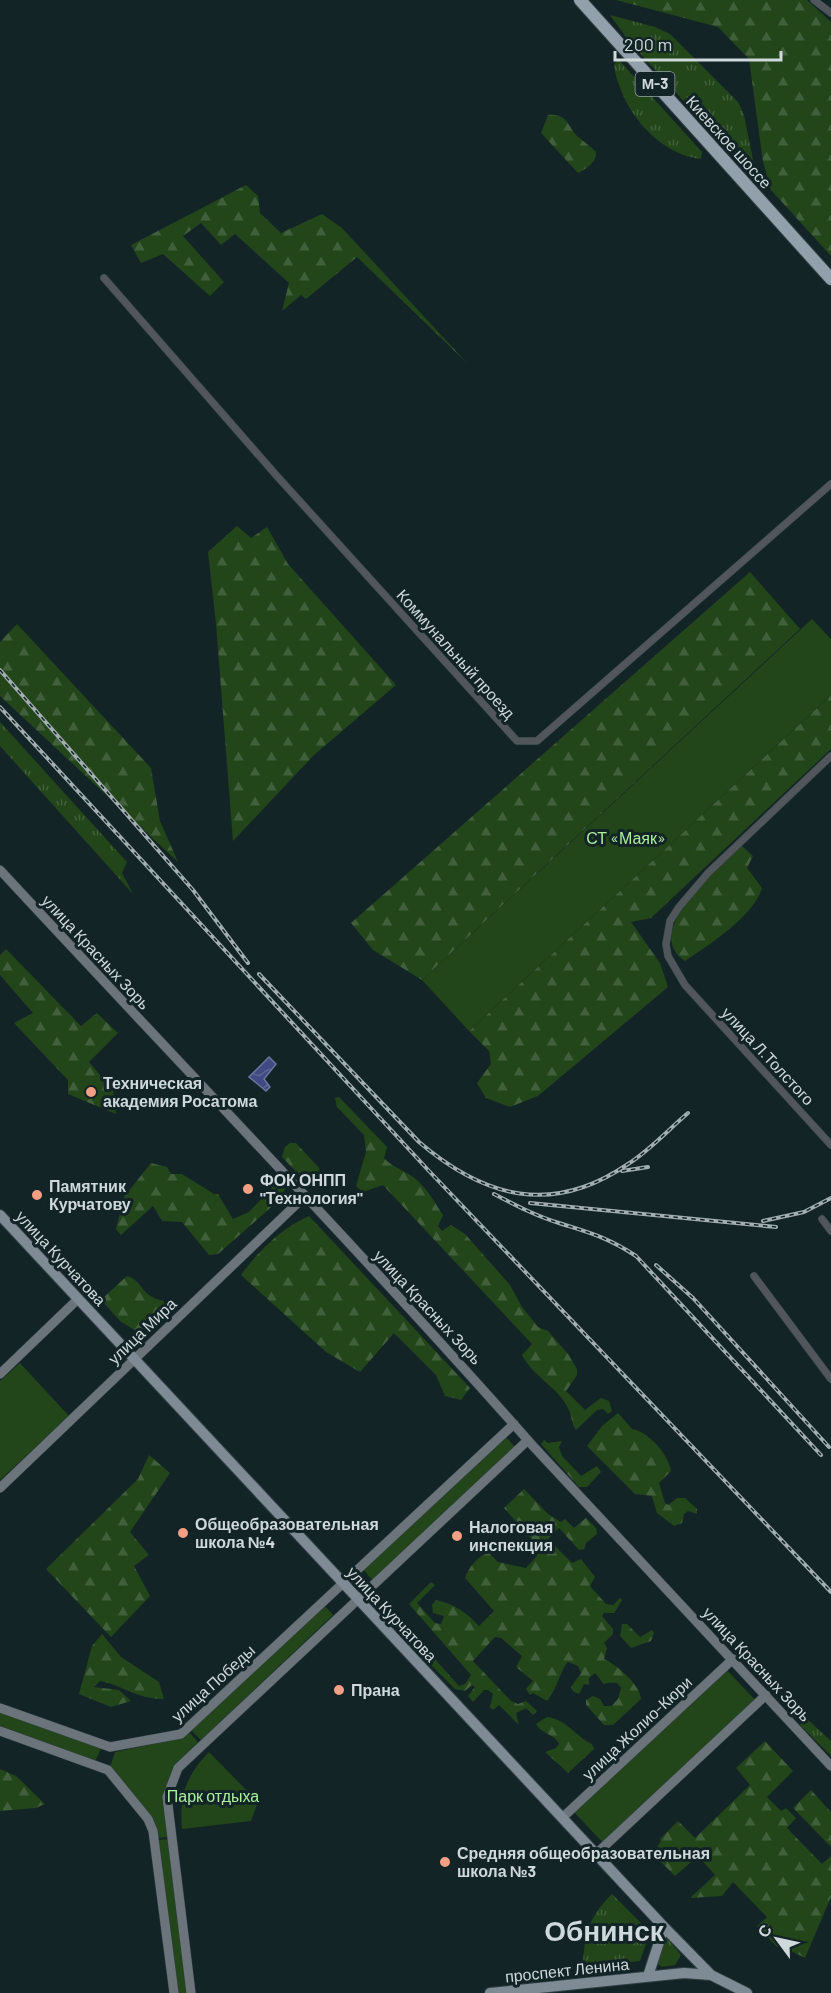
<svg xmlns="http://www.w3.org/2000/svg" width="831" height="1993" viewBox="0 0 831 1993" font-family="Barlow,sans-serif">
<defs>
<pattern id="grass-tufts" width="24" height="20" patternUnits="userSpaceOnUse" patternTransform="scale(1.5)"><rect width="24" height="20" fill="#224519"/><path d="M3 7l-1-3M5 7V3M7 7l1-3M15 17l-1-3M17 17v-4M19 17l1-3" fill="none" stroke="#415f3a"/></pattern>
<pattern id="forest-firs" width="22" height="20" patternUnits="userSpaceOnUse" patternTransform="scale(1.5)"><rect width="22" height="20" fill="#224519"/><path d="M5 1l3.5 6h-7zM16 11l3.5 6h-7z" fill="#415f3a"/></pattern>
<pattern id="water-waves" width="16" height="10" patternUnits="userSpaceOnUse" patternTransform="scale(1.5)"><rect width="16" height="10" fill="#424a84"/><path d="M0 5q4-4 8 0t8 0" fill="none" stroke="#5c6495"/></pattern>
</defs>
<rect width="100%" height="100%" fill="#132427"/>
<path fill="url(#grass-tufts)" d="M610,15L655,27L670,34L738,102L744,115L756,175L753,176L749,173L628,40Z
M618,59L702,152L701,159C656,154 620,107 614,65Z
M0,722L127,862L122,873L133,894L0,746Z
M805,1717L831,1741V1756L800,1725Z
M612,1894L650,1932L640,1961L583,1968C584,1934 588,1918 612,1894Z
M667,1938L681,1955L675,1965L662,1967L657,1964Z"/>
<path fill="url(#forest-firs)" d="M616,0H807L831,22V256L771,190L763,162L749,59L718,27Z
M548,115C567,113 567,125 577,136C583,141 590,146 596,152C597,162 586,169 578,173L541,133Z
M246,185L258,196L260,213L281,233L322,214L342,228L467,363L357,257L306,299L301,295L282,311L289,283L235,234L221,245L201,223L183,236L224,282L210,296L163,254L141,263L131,245Z
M237,526L251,538L267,527L288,564L396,685L314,755L233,841L216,624L208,552Z
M750,572L800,629L422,980L373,950L351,923Z
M17,624L151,768L160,821L178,862L0,696V642Z
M831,695V749L651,918L631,922L660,963L668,987L538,1096L510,1107L486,1098L477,1083L491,1064L489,1051L469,1031Z
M742,846L753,856L747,868L762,888C753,917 710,944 685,961C640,932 720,866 742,846Z
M6,949L81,1026L97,1013L118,1033L89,1062L113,1090L116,1114L68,1094V1080L14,1023L33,1013L0,975V955Z
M339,1097L387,1147L384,1158C393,1168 407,1171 417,1180C428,1190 435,1203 443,1215L438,1226L442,1231L451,1225L465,1234L510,1285L522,1307L538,1327L548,1331L568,1354L577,1369V1375L566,1391L585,1410L601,1398L609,1401L612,1411L608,1414L603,1409L597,1410L576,1430C571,1423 572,1415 568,1408C558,1387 534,1378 522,1355L532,1344L383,1185L363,1192L356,1186L366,1152L364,1135L337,1107L335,1098Z
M290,1143H296L319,1168L320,1173L311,1183H307L282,1157L285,1147Z
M151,1163L167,1167L171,1174H182L214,1194H218L233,1219L249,1212L281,1178L288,1185L277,1202L218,1254L209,1255L182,1222L162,1221L153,1206L121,1235L116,1229L124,1197Z
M309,1216L470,1388L461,1400L445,1396L436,1375L394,1333L360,1372L326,1352L241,1275C258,1251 282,1228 309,1216Z
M127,1276C145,1282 139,1296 164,1301L165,1307L152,1324L139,1333L120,1321L104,1303V1297Z
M618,1413L632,1429C648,1431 669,1455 671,1471L659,1483L665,1503L668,1505L677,1498H685L697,1509V1514L688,1511L684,1514L682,1523L674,1526L657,1513L652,1496L635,1494L587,1446L602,1426Z
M544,1440L548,1443L562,1441L559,1447L562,1456L581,1476L597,1466L601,1472L587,1487H579L541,1444Z
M149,1455L170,1473L130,1532L149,1555L134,1566L150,1596L111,1637L46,1569L138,1479Z
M524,1489L548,1514L561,1522L565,1519L574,1528L586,1518L596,1528L597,1534L586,1543L584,1549L579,1550L559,1528L548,1539L572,1563L581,1559L595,1577L590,1586L606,1604L613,1605L620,1598L622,1600L614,1613H604L602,1616L613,1629V1634L604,1643L607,1648L604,1659C617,1665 640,1685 641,1699L613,1725H604L586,1705V1700L593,1696L600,1699L604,1706H611L618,1699L621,1688L617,1683C595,1681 611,1691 595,1673L589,1678V1685L584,1684L579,1694L574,1692L571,1687L581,1673L578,1666L568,1662C560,1670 558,1688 547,1701L533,1693L530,1695L526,1689L533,1681L516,1667L522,1656L501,1638L495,1637L473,1661L511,1701L518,1704L526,1701L537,1711L533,1715L526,1708L516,1713L519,1725L499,1705L493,1710L490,1707L493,1694L488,1690H484L473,1702L468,1696L475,1687L472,1685L465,1691L455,1689L428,1662L433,1657L459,1686L465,1684L471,1675L409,1604L431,1582L435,1585L417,1603L435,1623L441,1624L444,1616L433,1613L432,1605L436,1600C454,1604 466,1612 479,1626L494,1611L465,1578C469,1567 478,1555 489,1553L498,1562L526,1568L537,1556L538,1546L504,1508Z
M622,1624H627L640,1637L652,1630L654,1633L651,1641L631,1648L620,1636Z
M102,1634L121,1657L159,1682L164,1699C135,1699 126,1686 100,1681L94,1687L119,1690L131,1701L111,1707L79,1694L92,1646Z
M547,1717C566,1719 575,1736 592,1744L594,1749L568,1773L545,1752L556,1748L559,1744C555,1734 541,1734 536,1724Z
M765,1741L793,1771L767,1797L781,1811L786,1808L796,1818L787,1828L822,1864L831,1856V1897L805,1958L781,1946L777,1947L757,1926L767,1917L733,1882L722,1896L690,1898L715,1875L698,1856L675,1876L653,1854L661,1841L660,1839L678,1821L695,1838L750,1785L736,1768Z
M0,1769L16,1776L45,1804L36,1808L0,1811Z
M811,1790L831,1812V1847L793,1808Z"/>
<path fill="#224519" d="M812,619L831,639V695L469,1031L422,980Z
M20,1363L69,1416L0,1480V1381Z
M506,1437L515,1447L372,1580L363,1569Z
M325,1606L333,1615L201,1740L191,1730Z
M726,1669L755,1700L603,1843L574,1812Z
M0,1712L101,1748L95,1762L0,1728Z
M189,1732L198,1742C161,1780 163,1786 170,1837L157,1838L110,1767L115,1752L181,1738Z
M209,1752L258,1802L251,1821L182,1829C179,1797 186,1775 209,1752Z
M169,1839L189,1993H176L157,1840Z"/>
<path fill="url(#water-waves)" stroke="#6c759e" stroke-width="1.5" d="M269,1057L276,1064L264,1079L270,1087L266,1091L249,1077Z"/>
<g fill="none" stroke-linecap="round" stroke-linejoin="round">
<g stroke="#314144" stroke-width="8">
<path id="street" d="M814,0L831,13
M104,278L276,475L517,741H537L831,484
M831,756L708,873L679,907L670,921L666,944L668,956L685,985L831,1145
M822,1219L831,1231
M754,1276L831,1379"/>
</g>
<g stroke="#314144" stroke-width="10">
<path id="secondary" d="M0,870C178,1062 360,1250 533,1446L831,1766
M0,1374L78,1299
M0,1488L305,1196
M0,1708L110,1747L181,1734L514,1424
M0,1731L108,1770L148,1819L153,1831L174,1993
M562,1818L733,1659
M596,1854L766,1695
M191,1993L167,1797L178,1768L528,1440"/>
</g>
<g stroke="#314144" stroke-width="12">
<path id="primary" d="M0,1215L664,1927L711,1975L747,1993
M648,1976L664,1927
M490,1993L684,1973L711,1975"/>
</g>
<g stroke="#314144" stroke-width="14">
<path id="highway" d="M580,0L831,279"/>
</g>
<use href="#street" stroke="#51565b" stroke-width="7"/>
<use href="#secondary" stroke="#6b747b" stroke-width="9"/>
<use href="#primary" stroke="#7f8b94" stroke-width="10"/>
<use href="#highway" stroke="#92a0ab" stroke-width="12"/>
<g stroke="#a2aeb0" stroke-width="4">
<path id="rail" d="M0,670L193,890L248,963
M0,707L429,1171L831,1592
M259,974L419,1142C485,1198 552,1216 628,1164C650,1150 668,1130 688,1113
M622,1171L648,1167
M494,1194C515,1205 536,1216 559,1223C590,1233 607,1237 636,1256L821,1455
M530,1203L776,1227
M763,1221L804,1212L831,1198
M656,1265L693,1298L829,1447"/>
</g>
<use href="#rail" stroke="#132427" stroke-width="1.5" stroke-dasharray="4.5" stroke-linecap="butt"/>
</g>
<g fill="#f39f84" stroke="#132427" stroke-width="2">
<circle cx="91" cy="1092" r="6"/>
<circle cx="248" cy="1189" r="6"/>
<circle cx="37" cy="1195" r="6"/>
<circle cx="183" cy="1533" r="6"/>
<circle cx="457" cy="1536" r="6"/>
<circle cx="339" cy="1690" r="6"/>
<circle cx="445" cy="1862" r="6"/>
</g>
<g text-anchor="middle" stroke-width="6" stroke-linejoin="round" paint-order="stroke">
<rect fill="#132427" stroke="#97a3a5" stroke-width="1.5" x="635.5" y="72" width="39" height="24" rx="4.5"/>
<g font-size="15" font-weight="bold" fill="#cfd9db">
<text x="655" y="89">М-3</text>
</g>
<g font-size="16" fill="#cfd9db" stroke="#132427">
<text transform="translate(729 142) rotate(48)" y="6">Киевское шоссе</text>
<text transform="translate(456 654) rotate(48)" y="6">Коммунальный проезд</text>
<text transform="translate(96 952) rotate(47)" y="6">улица Красных Зорь</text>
<text transform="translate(768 1056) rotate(47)" y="6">улица Л.Толстого</text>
<text transform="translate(61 1258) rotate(47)" y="6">улица Курчатова</text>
<text transform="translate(428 1307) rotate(47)" y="6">улица Красных Зорь</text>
<text transform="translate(142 1331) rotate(-44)" y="6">улица Мира</text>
<text transform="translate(392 1614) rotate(47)" y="6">улица Курчатова</text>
<text transform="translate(757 1664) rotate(47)" y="6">улица Красных Зорь</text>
<text transform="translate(213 1683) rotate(-42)" y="6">улица Победы</text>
<text transform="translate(637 1728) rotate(-43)" y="6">улица Жолио-Кюри</text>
<text transform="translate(567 1970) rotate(-6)" y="6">проспект Ленина</text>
</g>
<g font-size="16" fill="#acee9d" stroke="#132427">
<text x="626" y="844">СТ «Маяк»</text>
<text x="213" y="1802">Парк отдыха</text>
</g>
<g font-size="16" font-weight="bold" fill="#cfd9db" stroke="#132427" text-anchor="start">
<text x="103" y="1089">Техническая<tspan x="103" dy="18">академия Росатома</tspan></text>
<text x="260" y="1186">ФОК ОНПП<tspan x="260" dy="18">"Технология"</tspan></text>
<text x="49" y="1192">Памятник<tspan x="49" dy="18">Курчатову</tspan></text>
<text x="195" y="1530">Общеобразовательная<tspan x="195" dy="18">школа №4</tspan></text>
<text x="469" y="1533">Налоговая<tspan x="469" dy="18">инспекция</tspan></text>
<text x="351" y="1696">Прана</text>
<text x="457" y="1859">Средняя общеобразовательная<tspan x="457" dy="18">школа №3</tspan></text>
</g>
<g font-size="28" font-weight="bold" fill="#cfd9db" stroke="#132427">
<text x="604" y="1941">Обнинск</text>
</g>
</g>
<g transform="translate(777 1939) rotate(303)" stroke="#132427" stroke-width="4.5" paint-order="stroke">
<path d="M0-4.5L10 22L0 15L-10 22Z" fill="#cfd9db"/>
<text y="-9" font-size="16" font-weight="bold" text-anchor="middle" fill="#cfd9db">С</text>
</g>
<path d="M615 51v9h166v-9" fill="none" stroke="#cfd9db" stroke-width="3"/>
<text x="624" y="51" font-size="18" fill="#cfd9db" stroke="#132427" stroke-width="4.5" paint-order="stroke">200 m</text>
</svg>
